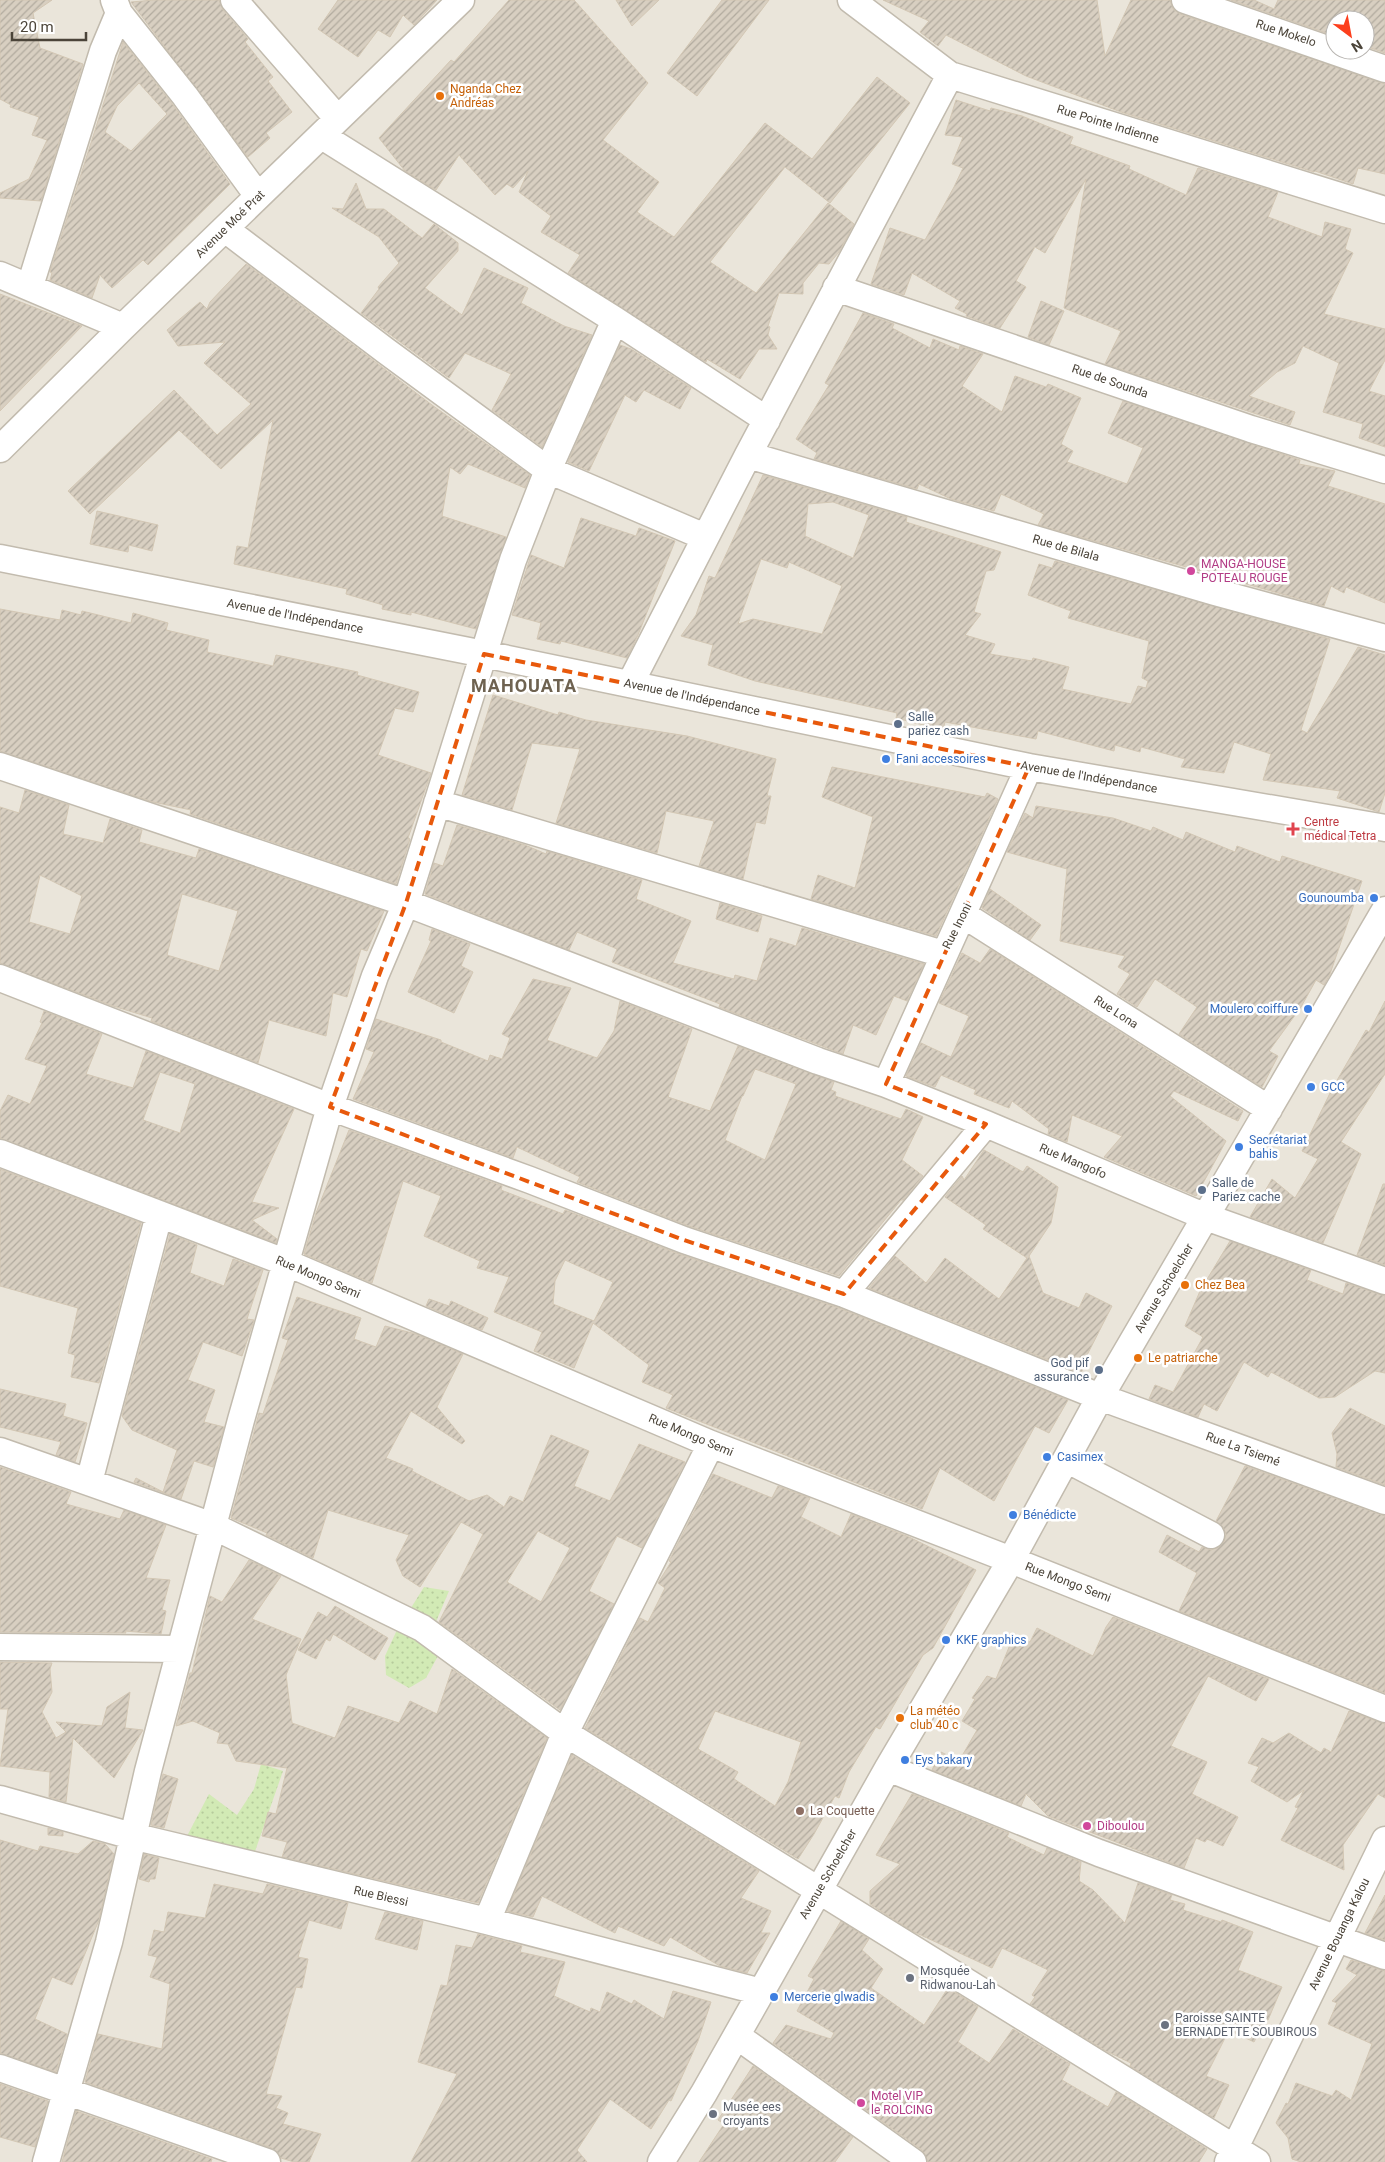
<svg xmlns="http://www.w3.org/2000/svg" width="1385" height="2162" viewBox="0 0 1385 2162" font-family="Roboto,sans-serif">
<defs>
<pattern id="grass-dots" width="8" height="8" patternUnits="userSpaceOnUse" patternTransform="scale(1.25)"><rect width="8" height="8" fill="#d2eab5"/><path d="M2 2h.1M6 6h.1" fill="none" stroke="#b6ca9c" stroke-width="1.8" stroke-linecap="round"/></pattern>
<pattern id="building-hatch" width="6" height="6" patternUnits="userSpaceOnUse" patternTransform="scale(1.25)"><rect width="6" height="6" fill="#d8cfc1"/><path d="M-1 1l2-2M0 6l6-6M5 7l2-2" fill="none" stroke="#b1aa9e"/></pattern>
</defs>
<rect width="100%" height="100%" fill="#f6f3ec"/>
<path fill="#eae5da" fill-rule="evenodd" d="M0,0H1385V2162H0ZM1335,20H1365V50H1335Z"/>
<path fill="url(#grass-dots)" d="M424,1587L449,1591L435,1624L439,1654L426,1678L409,1688L386,1675L385,1656L396,1632Z
M261,1764L283,1771L253,1857L186,1838L209,1794L237,1815L254,1789Z"/>
<path fill="url(#building-hatch)" stroke="#d3c7b4" fill-rule="evenodd" d="M0,0H52L33,13L40,48L83,64L41,201L0,198V193L29,179L47,140L32,135L39,117L10,107L11,105L0,99Z
M154,0H219L223,10L248,39L245,42L273,77L268,81L292,112L266,133L270,138L248,157L131,2Z
M338,0H437L414,25L403,15L390,37L378,30L358,57L318,29Z
M509,0H574L648,83L603,140L659,182L637,212L674,237L765,123L812,159L877,77L910,103L830,203L785,167L710,262L756,293L828,203L854,224L839,252L829,264L819,263L803,283V294L779,293L768,326L770,327L768,335L777,349H759L740,379L707,359L706,362L568,273L580,255L541,232L551,216L519,192L528,171L513,188L507,184L495,195L459,155L436,190L405,171L379,138L451,60L454,62Z
M616,0H659L632,26Z
M722,0H769L697,96L667,73Z
M883,0H1097L1105,56L1131,0H1170L1173,9L1180,14L1385,84V174L1358,168L1353,184L1315,171L1314,172L1121,112L1026,76L946,35L938,46L920,32L929,21Z
M1231,0H1254L1274,9L1278,0H1385V53L1365,46V20H1335V36Z
M123,42L173,105L230,184L148,265L143,260L112,288L100,275L92,298L50,280L52,273L50,272ZM139,83L167,114L131,151L105,132L117,106Z
M956,100L990,111L991,108L1022,116L1073,137L1070,144L1130,166L1129,169L1186,195L1198,168L1278,192L1268,217L1322,237L1325,222L1351,229L1345,249L1353,253L1324,314L1385,329V360L1369,391L1385,396V447L1359,438L1363,424L1323,412L1339,363L1303,346L1295,363L1277,372L1249,396L1295,412L1290,425L1105,364L1121,331L1064,308L1086,179L1045,253L1035,247L1016,281L1026,287L1000,328L966,316L967,314L955,308L960,301L912,273L904,295L871,284L890,228L925,240L954,187L963,168L952,164L963,137L945,135Z
M356,183L366,209H384L422,238L434,224L458,243V251L425,288L462,315L484,268L528,288L521,303L564,326L592,335L542,447L492,410L511,374L465,353L449,378L361,313L379,289L378,287L399,263L379,237L332,208L343,209Z
M246,264L432,405L530,475L525,488L468,464L460,474L450,467L442,516L506,537L476,629L411,612V615L382,609L383,605L346,594L347,589L234,564L237,546L248,548L273,420L221,469L179,430L90,514L68,491L174,390L217,435L251,404L204,363L225,342L178,346L167,330L200,302L207,309L210,302Z
M0,294L82,326L0,411Z
M1041,301L1064,311L1049,345L1028,337Z
M863,313L894,324L892,328L930,348L933,339L959,350L960,346L983,354L962,386L1002,412L1015,376L1046,387L1048,384L1081,398L1061,444L1073,451L1067,462L1127,484L1143,448L1108,433L1123,401L1300,460L1299,464L1335,471L1328,486L1385,504V603L1346,587L1344,593L1331,586L1324,606L1038,525L1044,514L1001,494L994,511L951,499L919,484L917,489L814,459L817,453L796,439L829,385L825,383Z
M620,345L631,349L691,388L680,409L644,390L636,402L625,395L589,471L568,462Z
M763,475L907,517L906,522L1001,552L994,570L986,571L974,612L981,614L965,635L995,644L990,654L1032,661L1033,658L1069,667L1062,689L1131,704L1138,686L1146,688L1148,681L1142,678L1149,641L1068,618L1071,611L1028,595L1039,564L1052,568L1055,561L1330,639L1301,730L1307,733L1358,647L1385,655V793L1379,812L1337,798L1340,791L1263,780L1271,754L1234,742L1224,773L1181,767L1185,759L1141,747L1140,752L1115,745L1114,751L1038,731L1036,739L945,722L943,730L896,718L897,713L755,681L708,665L713,645L681,636L696,615L709,576L715,578ZM833,502L869,515L853,558L805,536L808,504ZM761,559L787,568L789,562L842,586L822,634L753,619L738,624Z
M97,511L158,525L152,551L129,545L128,552L90,544Z
M581,518L636,536L639,528L675,541L638,635L627,658L561,641L560,644L537,639L541,623L512,615L531,555L564,568Z
M0,609L60,620L62,610L81,615L82,611L131,623L133,613L168,623L166,630L209,640L207,652L273,666L276,655L358,672L357,675L419,692L413,712L395,708L378,755L431,773L408,838L410,839L396,884L190,814L191,810L153,802L0,751Z
M493,695L558,715L559,712L586,720L687,736L776,759L767,796H771L765,824L756,822L743,879L699,866L714,821L666,811L657,853L556,823L580,749L532,743L512,810L462,795Z
M832,767L985,797L987,793L998,799L936,936L811,899L818,875L855,888L873,817L822,797Z
M25,790L69,805L63,834L103,843L110,819L142,830L139,842L196,858L199,849L384,911L367,951L361,949L347,997L333,993L326,1036L269,1020L258,1063L151,1021L152,1018L113,1006L0,963V807L19,813ZM40,875L82,896L70,934L29,922ZM182,894L238,911L219,971L167,955Z
M1036,806L1113,818L1151,831L1153,827L1183,840L1186,832L1235,852L1237,846L1280,862L1282,856L1362,881L1330,974L1324,985L1316,980L1301,1007L1269,1051L1278,1056L1262,1087L1179,1034L1197,1007L1155,979L1137,1007L1117,994L1130,974L1118,967L1125,956L1060,941L1067,869L1007,852L1025,813L1033,818Z
M457,825L525,845L546,854L547,851L642,880L636,899L691,921L673,963L734,979L735,975L757,981L770,938L796,946L802,928L924,964L907,1001L894,996L876,1035L853,1025L843,1054L719,1007L720,1004L612,962L617,949L577,932L569,950L425,894L434,863L443,866Z
M990,889L1041,925L1030,940L982,908Z
M720,903L762,916L758,932L716,919Z
M432,929L470,944L461,966L473,972L454,1013L408,992L431,941L429,940Z
M990,949L1243,1111L1238,1121L1174,1091L1170,1096L1226,1141L1196,1196L1104,1157L1122,1136L1072,1115L1067,1142L1048,1134L1049,1129L1012,1101L1009,1108L974,1094L976,1090L941,1075L935,1087L906,1076L921,1043L951,1057L969,1016L939,1003L962,953L980,963Z
M533,979L571,988L547,1040L597,1058L614,1031L620,1001L692,1029L668,1097L710,1111L738,1046L834,1082L831,1090L836,1092L835,1096L901,1119L906,1109L923,1117L902,1160L923,1176L903,1200H901L839,1276L689,1226L577,1182L580,1177L517,1147L513,1158L353,1099L374,1052L366,1049L376,1019L441,1040V1042L488,1061L490,1055L502,1059L510,1038L502,1034ZM755,1069L796,1084L765,1160L725,1140L742,1096H743Z
M1385,1001V1074L1341,1142L1361,1154L1323,1243L1250,1217L1272,1179L1295,1198L1318,1159L1302,1151L1332,1089L1366,1030L1369,1032Z
M44,1011L102,1034L86,1074L133,1088L146,1051L294,1109L252,1202L279,1208L252,1220L277,1239L276,1243L0,1138V1111L8,1095L30,1104L47,1066L25,1059L42,1023L40,1022ZM160,1072L195,1084L180,1133L143,1120Z
M349,1130L502,1186L501,1190L563,1214L565,1210L679,1254L839,1308L1068,1400L1049,1433L1035,1426L994,1501L940,1468L922,1509L666,1408L673,1395L642,1382L649,1365L593,1323L574,1368L534,1351L542,1332L494,1312L509,1277L477,1268L480,1261L424,1236L441,1196L403,1181L372,1283L304,1254L316,1213ZM565,1260L613,1282L594,1321L553,1304L555,1281Z
M984,1150L1023,1172L1027,1166L1058,1187L1051,1223L1029,1256L1043,1293L1079,1308L1086,1293L1112,1306L1085,1359L1087,1360L1081,1373L869,1288L895,1256L926,1283L945,1258L999,1299L1027,1258L983,1229L986,1225L945,1197L962,1176L964,1180Z
M0,1169L141,1223L99,1383L71,1377L75,1355L68,1353L78,1308L0,1286Z
M1383,1184H1385V1265L1357,1255Z
M170,1234L197,1245L190,1273L224,1286L233,1259L263,1270L247,1319L254,1320L242,1356L203,1342L188,1380L215,1390L204,1422L224,1427L213,1467L194,1461L181,1499L134,1482L136,1478L163,1492L177,1450L132,1430L122,1416Z
M1230,1241L1311,1270L1307,1280L1343,1294L1346,1283L1385,1296V1373L1375,1371L1335,1397L1319,1398L1271,1372L1268,1377L1244,1362L1217,1411L1204,1404L1198,1417L1149,1399L1155,1385L1173,1392L1203,1337L1185,1326L1200,1291Z
M297,1297L361,1318L354,1339L376,1347L385,1326L416,1334L463,1354L437,1407L465,1441L462,1444L411,1411L386,1458L413,1469L412,1471L469,1501L487,1495L504,1507L510,1496L523,1502L551,1435L589,1451L574,1486L610,1501L639,1444L685,1462L642,1548L617,1536L589,1591L614,1604L560,1710L439,1622L483,1534L461,1522L420,1587L403,1576L396,1560L409,1535L328,1510L313,1558L266,1535L267,1533L231,1518L259,1413L263,1414L288,1340L282,1338ZM538,1531L570,1548L541,1602L507,1582Z
M429,1299L449,1306L451,1301L488,1318L482,1330L426,1306Z
M0,1389L66,1404L63,1416L87,1423L75,1462L56,1455L61,1442L0,1427Z
M1350,1408L1385,1426V1485L1336,1467L1337,1454L1332,1433Z
M1245,1466L1385,1516V1693L1179,1611L1197,1573L1159,1552L1167,1535L1199,1552L1202,1547L1211,1550L1219,1547L1224,1542L1226,1534L1223,1527L1216,1521Z
M0,1467L71,1492L66,1504L120,1519L124,1510L166,1525L146,1578L170,1580L162,1610L166,1611L161,1634L125,1631L126,1633L0,1632Z
M713,1474L772,1498L778,1486L810,1498L801,1517L841,1537L851,1514L909,1537L976,1570L933,1648L923,1655L880,1729L876,1727L849,1772L839,1798L835,1796L814,1834L798,1859L585,1728L640,1618L648,1622L665,1588L658,1583L671,1562L669,1561ZM715,1711L801,1742L788,1782L775,1806L734,1779L738,1772L698,1749Z
M249,1560L281,1576L252,1619L301,1639L286,1675L292,1723L335,1738L348,1706L399,1723L410,1701L437,1714L452,1669L547,1738L478,1903L282,1857L287,1842L262,1836L268,1812L276,1814L287,1768L236,1761L228,1744L217,1743L220,1733L193,1721L176,1726L190,1673H192L210,1596L222,1602Z
M335,1606L388,1638L375,1660L333,1634L330,1641L326,1639L316,1659L298,1650L318,1612L327,1617Z
M1113,1617L1269,1679L1256,1701L1208,1676L1171,1746L1207,1762L1192,1794L1238,1817L1223,1846L1207,1839L1205,1842L1196,1838L1184,1868L1048,1816L1026,1794L1021,1806L932,1770L941,1752L959,1761L977,1730L962,1721L975,1699L972,1698L987,1676L996,1679L1014,1635L1030,1642L1037,1628L1093,1656L1106,1627Z
M0,1662L52,1663L50,1669L52,1692L42,1712L56,1738L66,1732L56,1722L102,1726L107,1707L130,1692L125,1728L143,1730L114,1778L73,1738L66,1802L49,1797L50,1772L0,1766L8,1709H0Z
M1349,1711L1385,1724V1798L1378,1794L1343,1845L1344,1870L1281,1840L1298,1808L1295,1807L1304,1790L1287,1802L1251,1781L1259,1767L1248,1763L1262,1738L1273,1743L1289,1733L1321,1753L1324,1748L1331,1752Z
M572,1755L759,1871L741,1898L771,1911L761,1933H770L747,1973L720,1966L670,1937L664,1946L618,1926L615,1933L542,1896L533,1917L507,1911Z
M163,1774L178,1779L164,1828L151,1825Z
M912,1794L1009,1833L1007,1837L1044,1855L1047,1848L1081,1862L1079,1881L1093,1890L1125,1923L1138,1883L1172,1895L1170,1900L1185,1904L1183,1910L1221,1922L1222,1920L1253,1932L1238,1970L1282,1987L1268,2020L1266,2019L1254,2042L1229,2030L1206,2076L1229,2085L1214,2118L1130,2066L1131,2063L1106,2051L1030,2004L1035,1997L1032,1995L1048,1970L1002,1948L992,1968L912,1931L870,1904V1891L900,1864L876,1855Z
M48,1828L63,1832V1836L48,1835Z
M0,1840L38,1851L40,1846L78,1854L93,1841L105,1844L114,1854L99,1920L72,1985L52,1977L35,2019L67,2034L56,2072L0,2053Z
M144,1854L159,1858L155,1879H150L149,1882L139,1879Z
M214,1884L263,1894L267,1884L348,1903L341,1929L309,1920L298,1957L308,1959L302,1988L296,1987L266,2094L282,2096L276,2108L288,2113L283,2124L321,2134L309,2162H294L281,2158L272,2148L85,2082L98,2034L162,2049L170,1984L150,1977L157,1957L148,1955L154,1930L164,1932L168,1912L205,1918Z
M1385,1895V1940L1365,1933Z
M385,1912L423,1921L417,1950L375,1939Z
M841,1921L869,1939L862,1950L883,1969L871,1988L924,2025L948,1988L978,2007L958,2042L989,2063L1013,2029L1070,2064L1062,2080L1108,2107L1116,2092L1207,2149L1199,2162H928L922,2150L773,2043L786,2025L831,2039L834,2033L797,2011L814,1979L808,1976Z
M478,1934L522,1946L520,1952L565,1962L554,1996L590,2012L591,2008L600,2012L607,1992L632,2004L634,2000L664,2019L673,1991L711,2002L698,2041L671,2101L669,2100L651,2129L610,2099L577,2150L587,2162H411L457,2074L418,2062L441,1985L447,1986L456,1945L472,1948Z
M1351,1960L1385,1971V2162H1301L1292,2159L1288,2138L1276,2123L1286,2103L1288,2104L1296,2083L1332,2096L1336,2090L1351,2100L1372,2044L1328,2024L1337,2003L1332,2001L1357,1975L1346,1969Z
M753,2066L853,2137L835,2162H699L724,2124L718,2120Z
M0,2084L48,2101L35,2147L0,2137Z
M76,2111L212,2159L211,2162H62Z"/>
<g fill="none" stroke-linecap="round" stroke-linejoin="round">
<g stroke="#c2bbae" stroke-width="29">
<path id="minor" d="M114,0L119,13L185,96L258,196
M234,0L338,119
M851,0L950,75L1385,210
M1185,0L1385,69
M322,136L615,320L767,420
M225,229L386,351L548,470L705,537
M0,275L123,327
M30,286L103,51L119,13
M836,288L1251,429L1385,470
M0,449L123,327L461,0
M748,455L1215,592L1385,638
M0,558L484,654L1029,767L1385,828
M630,684L748,455L950,75
M0,766L406,903L818,1061L886,1084L986,1124L1206,1217L1385,1281
M437,803L943,954
M964,915L1269,1109
M0,978L330,1107L530,1180L684,1240L844,1294L1100,1397L1385,1501
M886,1084L1029,767
M0,1153L287,1263L711,1444L1011,1560L1385,1709
M844,1294L986,1124
M0,1451L213,1526L422,1628L565,1733L1257,2162
M1066,1459L1211,1535
M89,1482L159,1215
M0,1647L179,1649
M888,1768L1099,1853L1385,1956
M0,1799L132,1836L487,1921L761,1992
M487,1921L565,1733L711,1444
M737,2036L913,2162
M0,2068L267,2162
M46,2162L109,1942L148,1771L241,1420L330,1107L375,976L406,903L513,560L548,470L615,320
M661,2162L704,2093L888,1768L1011,1560L1100,1397L1385,910
M1228,2162L1385,1840"/>
</g>
<use href="#minor" stroke="#fff" stroke-width="26"/>
</g>
<path fill="none" stroke="#e8590c" stroke-width="4" stroke-dasharray="10 6" stroke-linejoin="round" d="M484,654L1029,767L886,1084L986,1124L844,1294L684,1240L330,1107L406,903Z"/>
<g fill="#e8710a" stroke="#fff" stroke-width="2">
<circle cx="440" cy="96" r="5"/>
<circle cx="1185" cy="1285" r="5"/>
<circle cx="1138" cy="1358" r="5"/>
<circle cx="900" cy="1718" r="5"/>
</g>
<g fill="#d1479c" stroke="#fff" stroke-width="2">
<circle cx="1191" cy="571" r="5"/>
<circle cx="1087" cy="1826" r="5"/>
<circle cx="861" cy="2103" r="5"/>
</g>
<g fill="#5c6f8a" stroke="#fff" stroke-width="2">
<circle cx="898" cy="724" r="5"/>
<circle cx="1202" cy="1190" r="5"/>
<circle cx="1099" cy="1370" r="5"/>
</g>
<g fill="#3f7fe0" stroke="#fff" stroke-width="2">
<circle cx="886" cy="759" r="5"/>
<circle cx="1374" cy="898" r="5"/>
<circle cx="1308" cy="1009" r="5"/>
<circle cx="1311" cy="1087" r="5"/>
<circle cx="1239" cy="1147" r="5"/>
<circle cx="1047" cy="1457" r="5"/>
<circle cx="1013" cy="1515" r="5"/>
<circle cx="946" cy="1640" r="5"/>
<circle cx="905" cy="1760" r="5"/>
<circle cx="774" cy="1997" r="5"/>
</g>
<path fill="#e0444e" stroke="#fff" stroke-width="2" d="M1290.5 821.5h5v5h5v5h-5v5h-5v-5h-5v-5h5z"/>
<circle fill="#8d6e63" stroke="#fff" stroke-width="2" cx="800" cy="1811" r="5"/>
<g fill="#6b7280" stroke="#fff" stroke-width="2">
<circle cx="910" cy="1978" r="5"/>
<circle cx="1165" cy="2025" r="5"/>
<circle cx="713" cy="2114" r="5"/>
</g>
<g text-anchor="middle" stroke-width="5" stroke-linejoin="round" paint-order="stroke">
<g font-size="12" fill="#4b4439" stroke="#fff">
<text transform="translate(1286 33) rotate(18)" y="4">Rue Mokelo</text>
<text transform="translate(1108 124) rotate(17)" y="4">Rue Pointe Indienne</text>
<text transform="translate(230 224) rotate(-44)" y="4">Avenue Moé Prat</text>
<text transform="translate(1110 381) rotate(19)" y="4">Rue de Sounda</text>
<text transform="translate(1066 548) rotate(16)" y="4">Rue de Bilala</text>
<text transform="translate(295 616) rotate(11)" y="4">Avenue de l'Indépendance</text>
<text transform="translate(692 697) rotate(12)" y="4">Avenue de l'Indépendance</text>
<text transform="translate(1089 777) rotate(10)" y="4">Avenue de l'Indépendance</text>
<text transform="translate(957 926) rotate(-63)" y="4">Rue Inoni</text>
<text transform="translate(1116 1012) rotate(33)" y="4">Rue Lona</text>
<text transform="translate(1073 1161) rotate(23)" y="4">Rue Mangofo</text>
<text transform="translate(318 1277) rotate(23)" y="4">Rue Mongo Semi</text>
<text transform="translate(1164 1288) rotate(-59)" y="4">Avenue Schoelcher</text>
<text transform="translate(691 1435) rotate(23)" y="4">Rue Mongo Semi</text>
<text transform="translate(1243 1449) rotate(20)" y="4">Rue La Tsiemé</text>
<text transform="translate(1068 1582) rotate(21)" y="4">Rue Mongo Semi</text>
<text transform="translate(828 1874) rotate(-60)" y="4">Avenue Schoelcher</text>
<text transform="translate(381 1896) rotate(13)" y="4">Rue Biessi</text>
<text transform="translate(1339 1934) rotate(-64)" y="4">Avenue Bouanga Kalou</text>
</g>
<g font-size="12" fill="#c56008" stroke="#fff" text-anchor="start">
<text x="450" y="93">Nganda Chez<tspan x="450" dy="14">Andréas</tspan></text>
<text x="1195" y="1289">Chez Bea</text>
<text x="1148" y="1362">Le patriarche</text>
<text x="910" y="1715">La météo<tspan x="910" dy="14">club 40 c</tspan></text>
</g>
<g font-size="12" fill="#b23c85" stroke="#fff" text-anchor="start">
<text x="1201" y="568">MANGA-HOUSE<tspan x="1201" dy="14">POTEAU ROUGE</tspan></text>
<text x="1097" y="1830">Diboulou</text>
<text x="871" y="2100">Motel VIP<tspan x="871" dy="14">le ROLCING</tspan></text>
</g>
<g font-size="12" fill="#4e5e75" stroke="#fff" text-anchor="start">
<text x="908" y="721">Salle<tspan x="908" dy="14">pariez cash</tspan></text>
<text x="1212" y="1187">Salle de<tspan x="1212" dy="14">Pariez cache</tspan></text>
<text x="1089" y="1367" text-anchor="end">God pif<tspan x="1089" dy="14">assurance</tspan></text>
</g>
<g font-size="12" fill="#366cbe" stroke="#fff" text-anchor="start">
<text x="896" y="763">Fani accessoires</text>
<text x="1364" y="902" text-anchor="end">Gounoumba</text>
<text x="1298" y="1013" text-anchor="end">Moulero coiffure</text>
<text x="1321" y="1091">GCC</text>
<text x="1249" y="1144">Secrétariat<tspan x="1249" dy="14">bahis</tspan></text>
<text x="1057" y="1461">Casimex</text>
<text x="1023" y="1519">Bénédicte</text>
<text x="956" y="1644">KKF graphics</text>
<text x="915" y="1764">Eys bakary</text>
<text x="784" y="2001">Mercerie glwadis</text>
</g>
<g font-size="12" fill="#be3a42" stroke="#fff" text-anchor="start">
<text x="1304" y="826">Centre<tspan x="1304" dy="14">médical Tetra</tspan></text>
</g>
<g font-size="12" fill="#785e54" stroke="#fff" text-anchor="start">
<text x="810" y="1815">La Coquette</text>
</g>
<g font-size="12" fill="#5b616d" stroke="#fff" text-anchor="start">
<text x="920" y="1975">Mosquée<tspan x="920" dy="14">Ridwanou-Lah</tspan></text>
<text x="1175" y="2022">Paroisse SAINTE<tspan x="1175" dy="14">BERNADETTE SOUBIROUS</tspan></text>
<text x="723" y="2111">Musée ees<tspan x="723" dy="14">croyants</tspan></text>
</g>
<g font-size="18" font-weight="bold" letter-spacing="1" fill="#6e6250" stroke="#fff">
<text x="524" y="692">MAHOUATA</text>
</g>
</g>
<g transform="translate(1350 35) rotate(148)"><circle r="24" fill="#ffffff" stroke="#b7b4b0"/>
<path d="M0-4L9 19L0 12L-9 19Z" fill="#fc3f1d"/>
<text y="-8" font-size="14" font-weight="bold" text-anchor="middle" fill="#4b4439">N</text>
</g>
<path d="M12 32v8h74v-8" fill="none" stroke="#4b4439" stroke-width="2.5"/>
<text x="20" y="32" font-size="15" fill="#4b4439" stroke="#ffffff" stroke-width="4" paint-order="stroke">20 m</text>
</svg>
